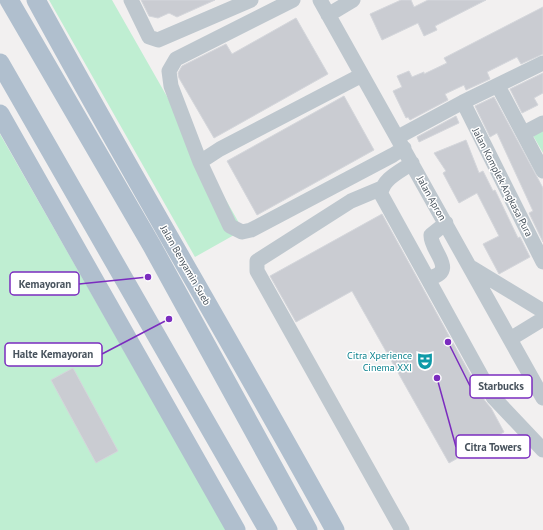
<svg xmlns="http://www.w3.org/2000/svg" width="543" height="530" viewBox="0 0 543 530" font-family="'PT Sans',sans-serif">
<rect width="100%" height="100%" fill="#f2f0f0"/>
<path fill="#bfeed2" d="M49,0H112L243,230L195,257Z
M543,126V153L531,132Z
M0,134L215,510L227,530H0Z"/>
<path fill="#caccd2" stroke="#d4d6db" d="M141,0H215L177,17L169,13L158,18L149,16Z
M401,0H411L414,7L428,0H486L435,26L437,30L424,36L418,23L382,40L370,14Z
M543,7V54L521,64L517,57L487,72L490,79L466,90L464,85L445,94L448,100L410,120L408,117L406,118L393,91L402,87L397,76L409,71L412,77L424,72V74L447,63L444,58Z
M296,18L328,74L214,138L179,78L178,73L182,66L226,44L232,54Z
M543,73V93L534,98L538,105L522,113L510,89Z
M344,96L374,150L257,215L227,161Z
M494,97L543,188V242L529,213L533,211L497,133L490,137L475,106Z
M456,116L459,123L419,142L417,137Z
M466,140L479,173L483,171L493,191L495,190L518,238L520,237L530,257L499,274L483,244L499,236L477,193L459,203L443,173L446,171L434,153Z
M382,214L485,401L491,408L504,432L449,463L352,291L296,322L270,276Z
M73,368L118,451L96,463L51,380Z"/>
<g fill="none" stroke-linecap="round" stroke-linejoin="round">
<path stroke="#bec7ce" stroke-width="15" d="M131,0L149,37L158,40L251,0
M320,0L543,398
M328,15L353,0
M362,75L220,149L200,162L230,226L242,232L251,230L393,155L404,148
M498,86L543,171
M463,102L543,262
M524,133L543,123
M398,137L463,102L543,63
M200,162L171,86L169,71L176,59L293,0
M412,163C401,171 382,179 381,194L493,397L543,450
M382,188L351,201L257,261V271L402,530
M472,268L543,311
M429,278C459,271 430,251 431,235L446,223
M510,339L543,319"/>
<path stroke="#b0bfce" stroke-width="19" d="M9,0L152,246L308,530
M36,0C133,178 237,352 335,530
M0,63L268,530
M0,114L236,530"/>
</g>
<defs>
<g id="theatre-bare" transform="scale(1.38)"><path d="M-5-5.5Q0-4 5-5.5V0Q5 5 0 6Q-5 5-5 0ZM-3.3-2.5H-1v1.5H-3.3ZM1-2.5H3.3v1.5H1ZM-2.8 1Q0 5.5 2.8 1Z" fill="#0f9aa8" stroke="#fff" stroke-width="2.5" paint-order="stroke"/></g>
</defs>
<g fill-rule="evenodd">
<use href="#theatre-bare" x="425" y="361"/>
</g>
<g text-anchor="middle" stroke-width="3" stroke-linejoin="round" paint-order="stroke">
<g font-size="10" fill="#48535d" stroke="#fff">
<text transform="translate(503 182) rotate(63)" y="4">Jalan Komplek Angkasa Pura</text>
<text transform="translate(432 198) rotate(61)" y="4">Jalan Apron</text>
<text transform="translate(186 265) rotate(60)" y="4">Jalan Benyamin Sueb</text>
</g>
<g font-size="10" fill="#0d838f" stroke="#fff" text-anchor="end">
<text x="412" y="359">Citra Xperience<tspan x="412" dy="12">Cinema XXI</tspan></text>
</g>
</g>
<path fill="none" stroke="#7b2cbf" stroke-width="1.5" d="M148 277L79 284M169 319L102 354M448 342L470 386M437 378L456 447"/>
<g fill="#7b2cbf" stroke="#fff" stroke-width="1.5">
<circle cx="148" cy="277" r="4"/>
<circle cx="169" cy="319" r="4"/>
<circle cx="448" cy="342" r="4"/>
<circle cx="437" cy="378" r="4"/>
</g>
<g fill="#fff" stroke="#7b2cbf" stroke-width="1.5">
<rect x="10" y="272" width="69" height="23" rx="4"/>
<rect x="5" y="343" width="97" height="23" rx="4"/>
<rect x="470" y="375" width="62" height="23" rx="4"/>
<rect x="456" y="435" width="74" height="23" rx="4"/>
</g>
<g font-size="11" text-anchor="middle" font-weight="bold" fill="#48535d">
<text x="45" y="288">Kemayoran</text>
<text x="53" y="358">Halte Kemayoran</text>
<text x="501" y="390">Starbucks</text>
<text x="493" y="451">Citra Towers</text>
</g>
</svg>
